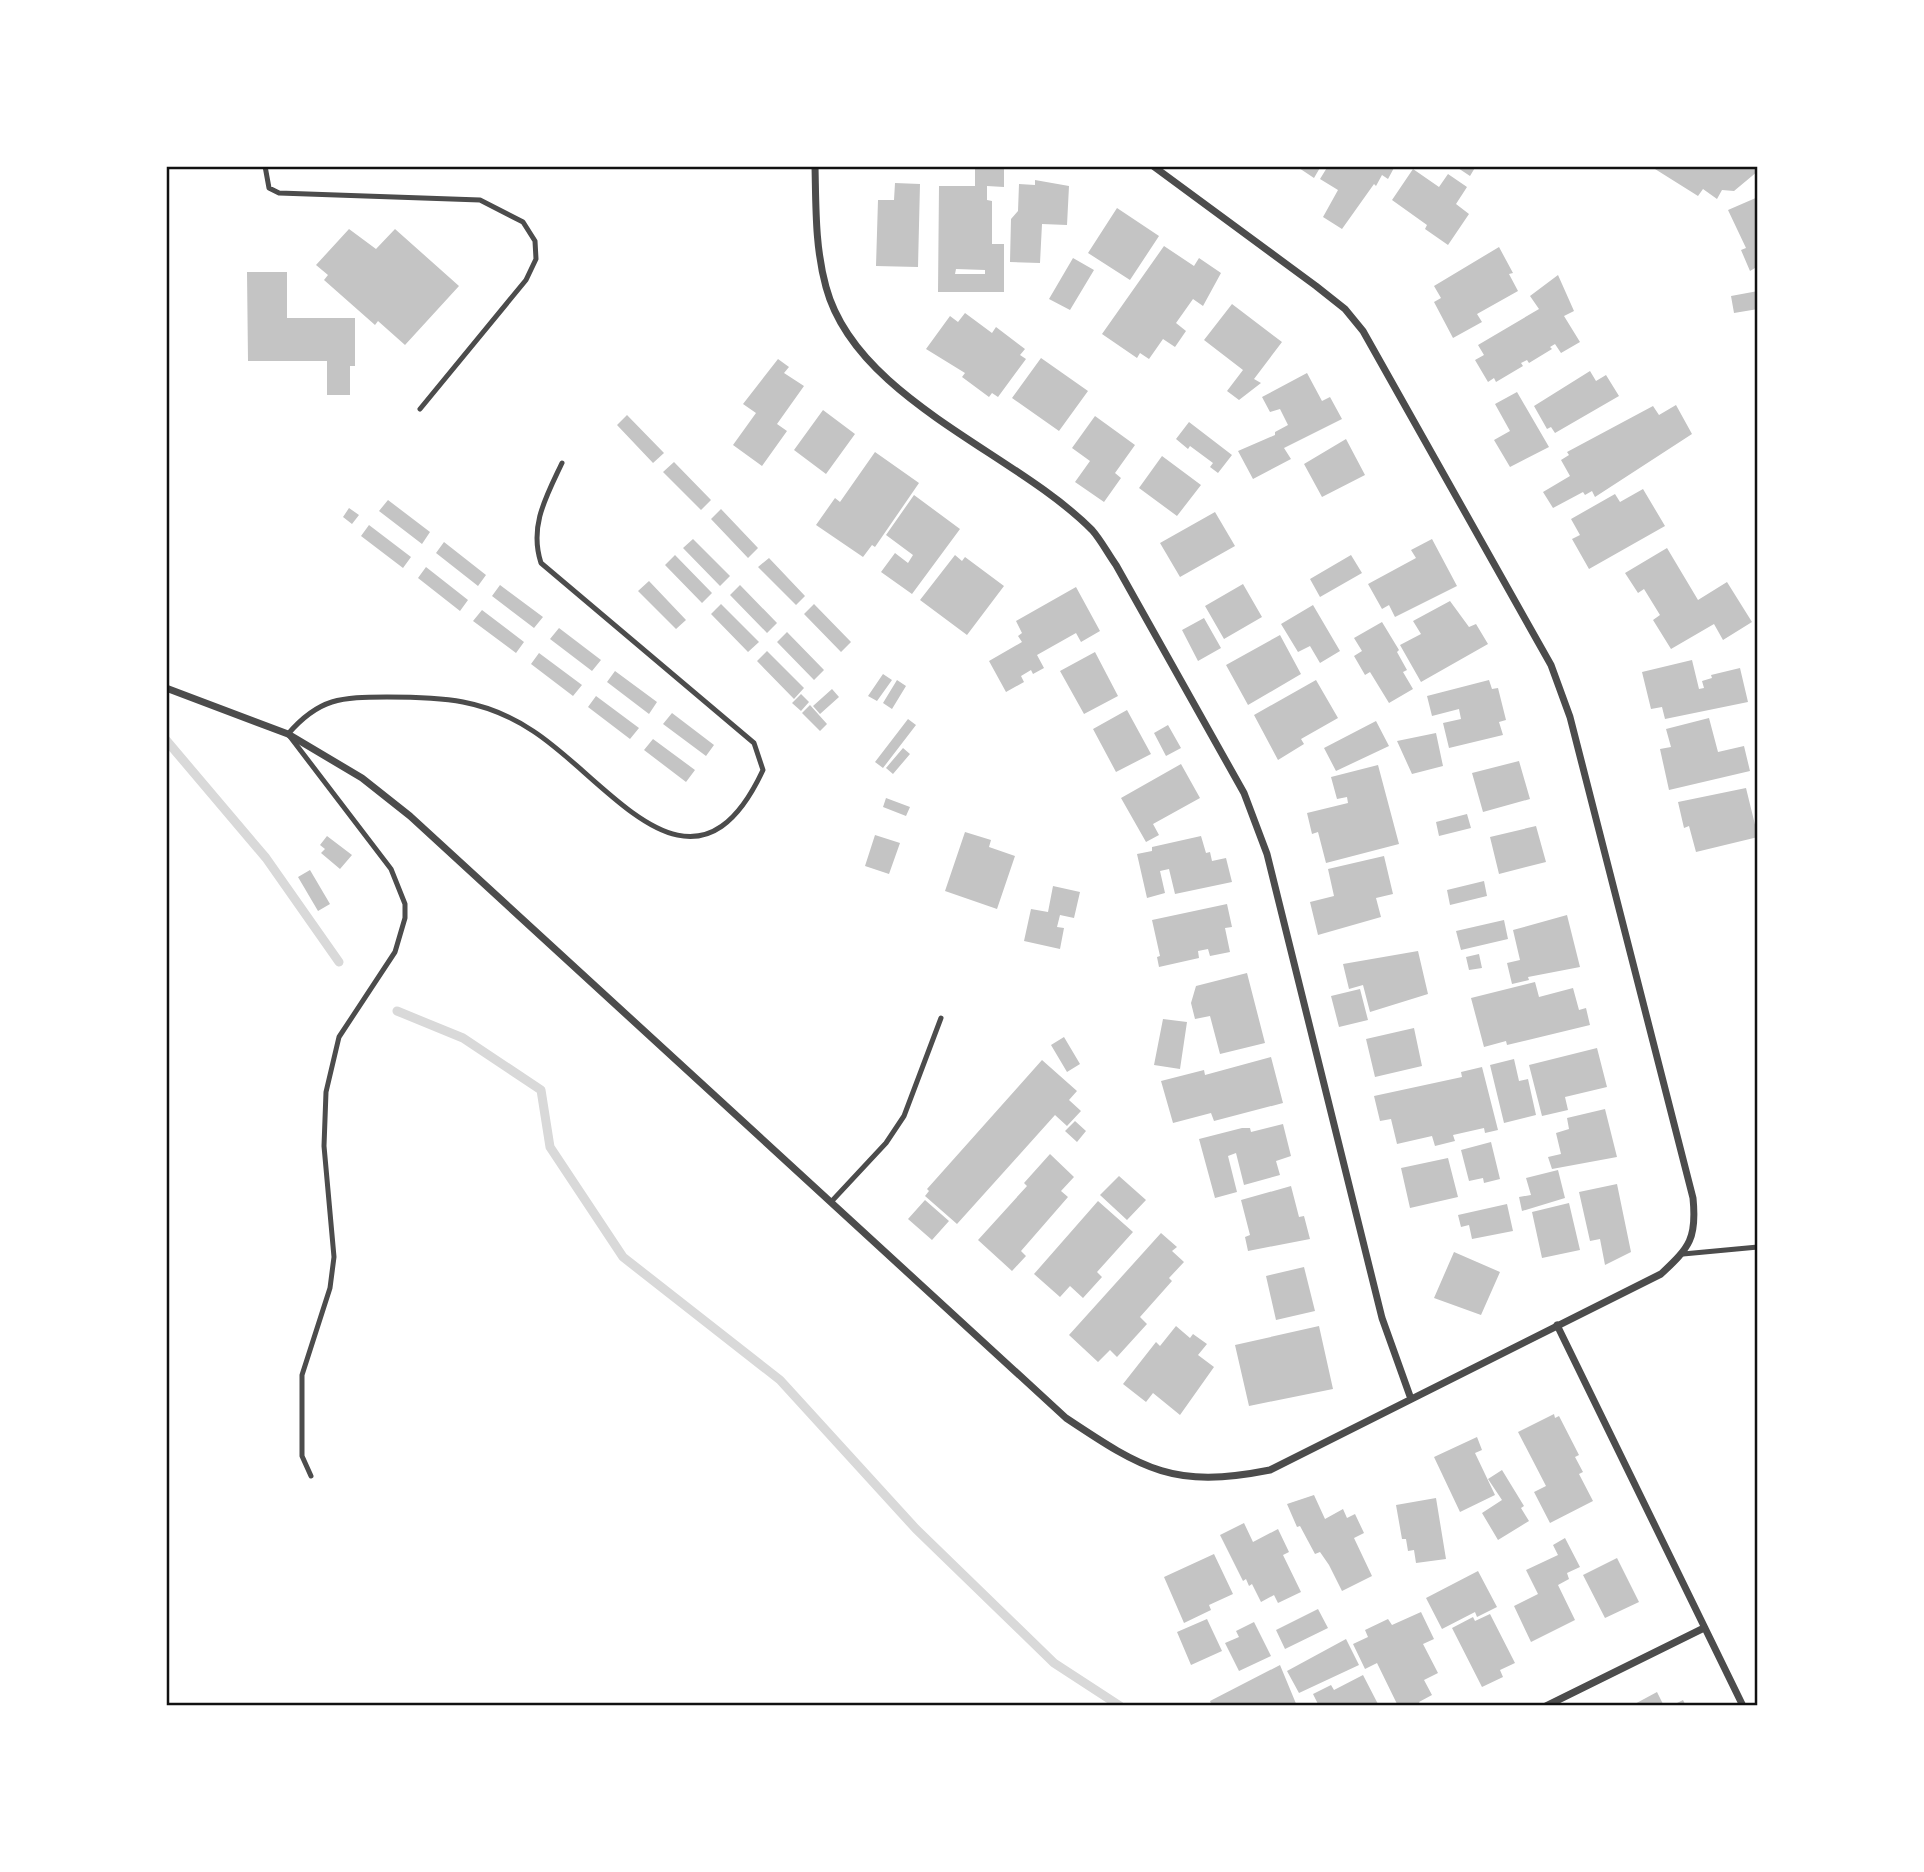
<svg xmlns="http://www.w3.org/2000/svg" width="1924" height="1872" viewBox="0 0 1924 1872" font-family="Poppins,sans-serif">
<rect width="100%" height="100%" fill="#fff"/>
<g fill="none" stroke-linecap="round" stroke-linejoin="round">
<path stroke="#d9d9d9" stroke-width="9" d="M166,740L266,858L339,962
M397,1011L463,1038L541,1090L550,1147L623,1257L780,1380L916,1529L1054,1663L1120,1706"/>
</g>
<path fill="#c4c4c4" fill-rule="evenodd" d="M975,166H1004V187L987,186V200L992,201V244H1004V292H938L939,186H975ZM956,269L985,270V274H955Z
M1296,166H1321L1314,178Z
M1328,166H1395L1388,179L1382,175L1376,186L1374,184L1342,229L1323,217L1338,190L1320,179Z
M1455,166H1476L1470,176Z
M1656,166H1758V171L1734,191L1722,190L1717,199L1703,189L1698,196L1655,169Z
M1413,169L1439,187L1448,174L1467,187L1456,204L1469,214L1448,245L1425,229L1427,225L1392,200Z
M1035,180L1069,186L1067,225L1042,224L1040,263L1010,262L1011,219L1018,211L1019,184L1035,185Z
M895,183L920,184L918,267L876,266L878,200H894Z
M1758,197V274L1755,268L1750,271L1741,250L1746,248L1728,210Z
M1117,208L1159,236L1130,280L1088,253Z
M349,229L376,249L395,229L459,286L405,345L378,321L375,325L324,280L328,275L316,265Z
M1164,246L1194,266L1199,258L1221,273L1203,306L1193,299L1176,323L1186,331L1175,347L1163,339L1149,359L1140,353L1137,358L1102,334Z
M1499,247L1513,273L1509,274L1518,291L1477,314L1482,322L1453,338L1434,302L1441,298L1434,286Z
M1073,258L1094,270L1070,310L1049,299Z
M247,272H287V318H355V366H350V395H327V361H248Z
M1558,275L1574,311L1564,316L1580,342L1561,353L1555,344L1550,347L1552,349L1529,363L1527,360L1521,363L1523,366L1496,382L1494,378L1488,382L1475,360L1484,355L1478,345L1539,309L1530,296Z
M1758,291V309L1734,313L1731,296Z
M1232,304L1282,342L1254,379L1261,383L1239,400L1227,391L1243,370L1204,340Z
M965,313L992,333L996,327L1025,349L1020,355L1026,359L998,397L992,393L989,397L962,377L965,373L926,349L950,316L958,322Z
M1041,358L1088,391L1059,431L1012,398Z
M778,359L789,367L784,373L804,386L777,424L787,431L762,466L733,445L756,413L743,404Z
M1590,371L1596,381L1606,375L1619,396L1555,433L1551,427L1547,429L1534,406Z
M1307,373L1322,401L1330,397L1342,419L1284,448L1291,459L1253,479L1238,451L1275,435V432L1288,425L1280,409L1270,412L1262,397Z
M1517,392L1549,447L1510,467L1494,440L1510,431L1495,404Z
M1676,405L1692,434L1595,497L1592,491L1585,495L1583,492L1553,508L1543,492L1570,476L1561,460L1569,455L1567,452L1653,406L1659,415Z
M823,410L855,434L826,474L794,450Z
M627,415L664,453L653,463L617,425Z
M1095,416L1135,445L1115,473L1121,478L1104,502L1075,482L1090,461L1072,448Z
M1189,422L1232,455L1218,473L1210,467L1213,463L1190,446L1188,449L1176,439Z
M1346,439L1365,475L1322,497L1304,464Z
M875,452L919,483L875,547L872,545L863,557L816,525L835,498L840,502Z
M1162,456L1201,485L1177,516L1139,488Z
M674,462L711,500L701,510L663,472Z
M1643,489L1665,526L1589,569L1572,539L1580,535L1571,519L1615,494L1620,502Z
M914,495L960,529L912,594L881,572L895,553L908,563L913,555L886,535Z
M388,500L430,532L422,544L379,511Z
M349,508L359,515L352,524L343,517Z
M721,509L758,548L748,558L711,519Z
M1215,512L1235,546L1180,577L1160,543Z
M369,525L411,557L403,568L361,536Z
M693,539L730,576L720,586L683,548Z
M1432,539L1457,586L1395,617L1389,605L1382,609L1368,584L1416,558L1411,550Z
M444,542L486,575L478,586L436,553Z
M1667,548L1698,600L1727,582L1752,622L1723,640L1714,624L1671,649L1653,620L1660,615L1644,589L1638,593L1625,573Z
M675,555L712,593L702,603L665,565Z
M955,555L962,561L965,557L1004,586L967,635L920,600Z
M1351,555L1362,573L1320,597L1310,579Z
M769,558L805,596L796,605L758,567Z
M426,567L468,600L460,611L418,578Z
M649,581L686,620L676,629L638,591Z
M1243,584L1262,617L1224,639L1205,606Z
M500,585L543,617L534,628L492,596Z
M740,585L777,623L767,633L730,595Z
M1076,587L1100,631L1081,642L1076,633L1037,655L1044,668L1033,674L1031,670L1021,676L1024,682L1006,692L989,661L1022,642L1018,636L1022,633L1016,621Z
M1450,601L1469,627L1476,624L1488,644L1421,682L1400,645L1421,634L1413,621Z
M721,604L759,642L748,652L711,614Z
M814,604L851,642L841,652L804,614Z
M1313,605L1340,651L1320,663L1310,646L1298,652L1281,624Z
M482,610L524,642L516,653L473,621Z
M1204,618L1221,648L1198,661L1182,630Z
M1382,622L1399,650L1397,652L1407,670L1403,672L1413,689L1389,703L1370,672L1365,675L1354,656L1362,651L1354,638Z
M559,628L601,660L592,671L550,639Z
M787,632L824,670L814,680L777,642Z
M1280,635L1301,674L1248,705L1226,665Z
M767,651L804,688L794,699L757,661Z
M1095,652L1118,696L1084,714L1060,671Z
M539,653L582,685L573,696L531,664Z
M1692,660L1699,689L1704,688L1702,681L1712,678L1711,675L1740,668L1748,702L1665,719L1662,707L1651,709L1642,672Z
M615,671L657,702L649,714L607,682Z
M883,674L892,680L877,701L868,696Z
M897,680L906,686L892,709L883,703Z
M1316,680L1338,718L1301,739L1304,744L1278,760L1254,715Z
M1489,680L1492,689L1498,688L1506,720L1499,722L1503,735L1449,748L1443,723L1461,719L1459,709L1432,716L1427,696Z
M832,689L839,697L820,714L813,706Z
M801,694L809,702L801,711L792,703Z
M596,696L639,728L630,739L588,707Z
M810,705L827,724L820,731L802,713Z
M1127,710L1151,754L1116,772L1093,729Z
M672,713L714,745L706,756L663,724Z
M1709,718L1718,752L1744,746L1750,771L1669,790L1660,749L1671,747L1666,729Z
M908,719L916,725L883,768L875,762Z
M1376,721L1389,746L1336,771L1324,748Z
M1168,725L1181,748L1166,756L1154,733Z
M1436,733L1443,766L1412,774L1397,741Z
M653,739L695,770L686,782L644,750Z
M903,748L910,754L893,774L886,768Z
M1519,761L1530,799L1483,812L1472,773Z
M1181,764L1200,798L1153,824L1159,835L1146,842L1121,798Z
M1378,765L1399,844L1326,863L1318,832L1312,834L1307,813L1348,803L1347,797L1337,799L1331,777Z
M1746,788L1758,837L1696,852L1689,826L1684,828L1678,802Z
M886,798L910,807L906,816L883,807Z
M1467,814L1471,828L1439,836L1436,822Z
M1536,826L1546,862L1499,874L1490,837Z
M965,832L991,840L989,847L1015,856L997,909L945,891Z
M875,835L900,843L889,874L865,866Z
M327,836L352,855L340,869L321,853L325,849L320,845Z
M1201,836L1206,853L1210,852L1212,861L1226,858L1232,882L1175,894L1169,869L1160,871L1165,893L1147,898L1137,854L1152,851V847Z
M1384,856L1393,894L1376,898L1381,917L1318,935L1310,902L1334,896L1328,869Z
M310,870L330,904L318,911L298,877Z
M1484,881L1487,896L1450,905L1447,890Z
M1053,886L1080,892L1074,918L1060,915L1057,927L1064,928L1060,949L1024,941L1031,909L1048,912Z
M1227,904L1232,927L1225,928L1230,952L1210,956L1208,949L1198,951L1199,958L1159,967L1157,957L1160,956L1152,920Z
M1567,915L1580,967L1528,977L1529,980L1512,984L1507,963L1520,960L1513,930Z
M1504,920L1508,939L1461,950L1456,931Z
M1418,951L1428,994L1370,1012L1363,985L1349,989L1343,964Z
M1479,954L1482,968L1469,970L1466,957Z
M1247,973L1265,1043L1220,1054L1210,1016L1195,1019L1191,1003L1196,986Z
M1535,982L1539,997L1573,988L1579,1010L1586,1008L1590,1025L1507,1045L1506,1041L1484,1047L1471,998Z
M1360,989L1368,1020L1339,1027L1331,996Z
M1163,1019L1187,1022L1180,1069L1154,1065Z
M1414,1028L1422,1066L1375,1077L1366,1039Z
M1064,1037L1080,1064L1067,1072L1051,1045Z
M1597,1048L1607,1087L1565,1097L1568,1110L1542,1116L1529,1065Z
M1271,1057L1283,1103L1214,1121L1211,1113L1173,1123L1161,1081L1204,1070L1205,1075Z
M1514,1059L1519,1081L1528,1079L1536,1115L1504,1123L1490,1065Z
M1042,1060L1077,1091L1069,1100L1081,1111L1067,1126L1055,1115L957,1224L925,1196L929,1191L927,1189Z
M1482,1067L1498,1130L1485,1133L1484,1128L1453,1135L1455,1141L1435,1146L1432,1136L1397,1144L1391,1119L1380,1121L1374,1096L1462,1077L1461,1072Z
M1605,1109L1617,1157L1552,1169L1548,1157L1561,1154L1556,1133L1569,1129L1567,1118Z
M1075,1121L1086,1131L1077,1142L1065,1131Z
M1283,1124L1291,1156L1276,1161L1280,1175L1244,1185L1236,1153L1228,1156L1237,1192L1215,1198L1199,1139L1242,1128H1250L1251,1132Z
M1491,1142L1500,1179L1484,1183L1483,1178L1469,1181L1461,1150Z
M1050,1154L1074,1177L1061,1191L1068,1197L1021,1251L1026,1256L1012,1271L978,1240L1027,1186L1024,1183Z
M1448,1158L1458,1197L1410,1208L1401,1168Z
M1558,1170L1565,1198L1522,1211L1519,1197L1531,1195L1526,1178Z
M1119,1176L1146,1200L1127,1220L1100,1195Z
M1617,1184L1631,1252L1605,1265L1600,1239L1590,1241L1579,1192Z
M1291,1186L1299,1217L1304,1216L1310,1239L1248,1251L1245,1237L1250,1235L1241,1200Z
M925,1200L949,1221L932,1240L908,1219Z
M1098,1201L1133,1232L1097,1272L1102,1277L1083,1298L1070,1286L1060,1297L1034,1274Z
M1569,1203L1580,1250L1542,1258L1532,1212Z
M1507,1204L1513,1231L1472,1239L1469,1225L1461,1227L1458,1215Z
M1161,1233L1177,1247L1172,1251L1184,1262L1169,1278L1172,1281L1140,1317L1147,1324L1117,1357L1110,1350L1098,1362L1069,1335Z
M1454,1252L1500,1272L1481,1315L1434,1298Z
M1304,1267L1315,1311L1276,1320L1266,1276Z
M1176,1326L1190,1338L1193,1334L1207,1344L1198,1355L1214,1367L1180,1415L1153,1393L1146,1402L1123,1384L1156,1342L1160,1346Z
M1319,1326L1333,1389L1249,1406L1235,1345Z
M1554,1414L1555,1418L1559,1416L1579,1455L1575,1457L1583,1472L1579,1474L1593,1501L1550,1523L1534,1492L1546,1486L1518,1432Z
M1477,1437L1482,1450L1475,1453L1495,1495L1460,1512L1434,1457Z
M1502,1470L1524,1506L1521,1508L1529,1521L1498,1540L1482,1513L1502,1500L1488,1479Z
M1314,1495L1325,1519L1343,1509L1347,1518L1355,1514L1364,1533L1354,1538L1372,1576L1342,1591L1329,1565L1320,1552L1315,1554L1300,1526L1297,1527L1287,1504Z
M1436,1498L1446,1559L1416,1563L1414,1550L1408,1551L1406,1539H1402L1396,1505Z
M1244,1523L1253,1542L1278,1529L1289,1552L1283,1555L1301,1592L1278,1603L1274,1595L1261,1602L1252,1584L1249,1586L1246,1579L1243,1581L1220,1535Z
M1565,1538L1580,1567L1567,1573L1569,1579L1558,1585L1575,1620L1531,1642L1514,1606L1538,1594L1526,1570L1558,1555L1553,1545Z
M1214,1554L1233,1594L1209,1605L1211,1610L1184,1623L1164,1577Z
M1617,1558L1639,1602L1605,1618L1583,1575Z
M1478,1571L1497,1607L1477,1617L1475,1612L1442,1629L1426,1598Z
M1318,1609L1328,1628L1285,1649L1276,1630Z
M1421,1612L1434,1639L1423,1644L1438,1673L1424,1680L1432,1695L1419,1702L1421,1706H1398L1377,1663L1365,1669L1353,1644L1368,1637L1365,1630L1388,1619L1392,1625Z
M1490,1614L1515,1663L1500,1670L1503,1677L1482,1687L1452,1628L1473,1617L1475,1621Z
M1207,1619L1222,1651L1191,1665L1177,1632Z
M1254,1622L1271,1656L1239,1671L1225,1643L1239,1637L1236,1631Z
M1346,1639L1359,1665L1299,1693L1287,1671Z
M1280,1665L1297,1706H1266L1264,1703L1258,1706H1212L1210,1701Z
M1363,1675L1379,1706H1319L1313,1694L1331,1685L1334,1690Z
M1657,1692L1664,1706H1631Z
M1683,1700L1686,1706H1671Z"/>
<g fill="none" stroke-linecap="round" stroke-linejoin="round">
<path stroke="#4c4c4c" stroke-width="5" d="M265,166L269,188L279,193L480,200L523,222L535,241L536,259L526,280L420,409
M831,1202L886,1143L904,1116L941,1018
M1683,1254L1758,1247
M311,1476L302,1456V1375L330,1288L334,1257L324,1146L326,1092L339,1037L395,952L405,918V904L391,869L288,734C319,698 341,697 387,697C443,697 485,699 533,731C609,780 694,918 763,770L754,743L541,563C529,526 546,497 562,463"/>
<path stroke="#4c4c4c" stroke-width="7" d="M815,166C816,207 815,247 826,287C856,399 1015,452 1092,530C1101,540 1108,554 1116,565L1244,793L1267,854L1382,1318L1411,1399
M166,688L288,734L362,778L410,816L1066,1418C1144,1470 1174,1489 1270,1470L1661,1274C1690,1247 1697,1238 1693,1198L1570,717L1551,665L1363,331L1345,309L1316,286L1153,166
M1557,1325L1743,1706
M1546,1706L1704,1628"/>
</g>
<rect width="1924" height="1872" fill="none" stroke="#ffffff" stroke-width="336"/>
<rect x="168" y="168" width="1588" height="1536" fill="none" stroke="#111" stroke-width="2.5"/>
</svg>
